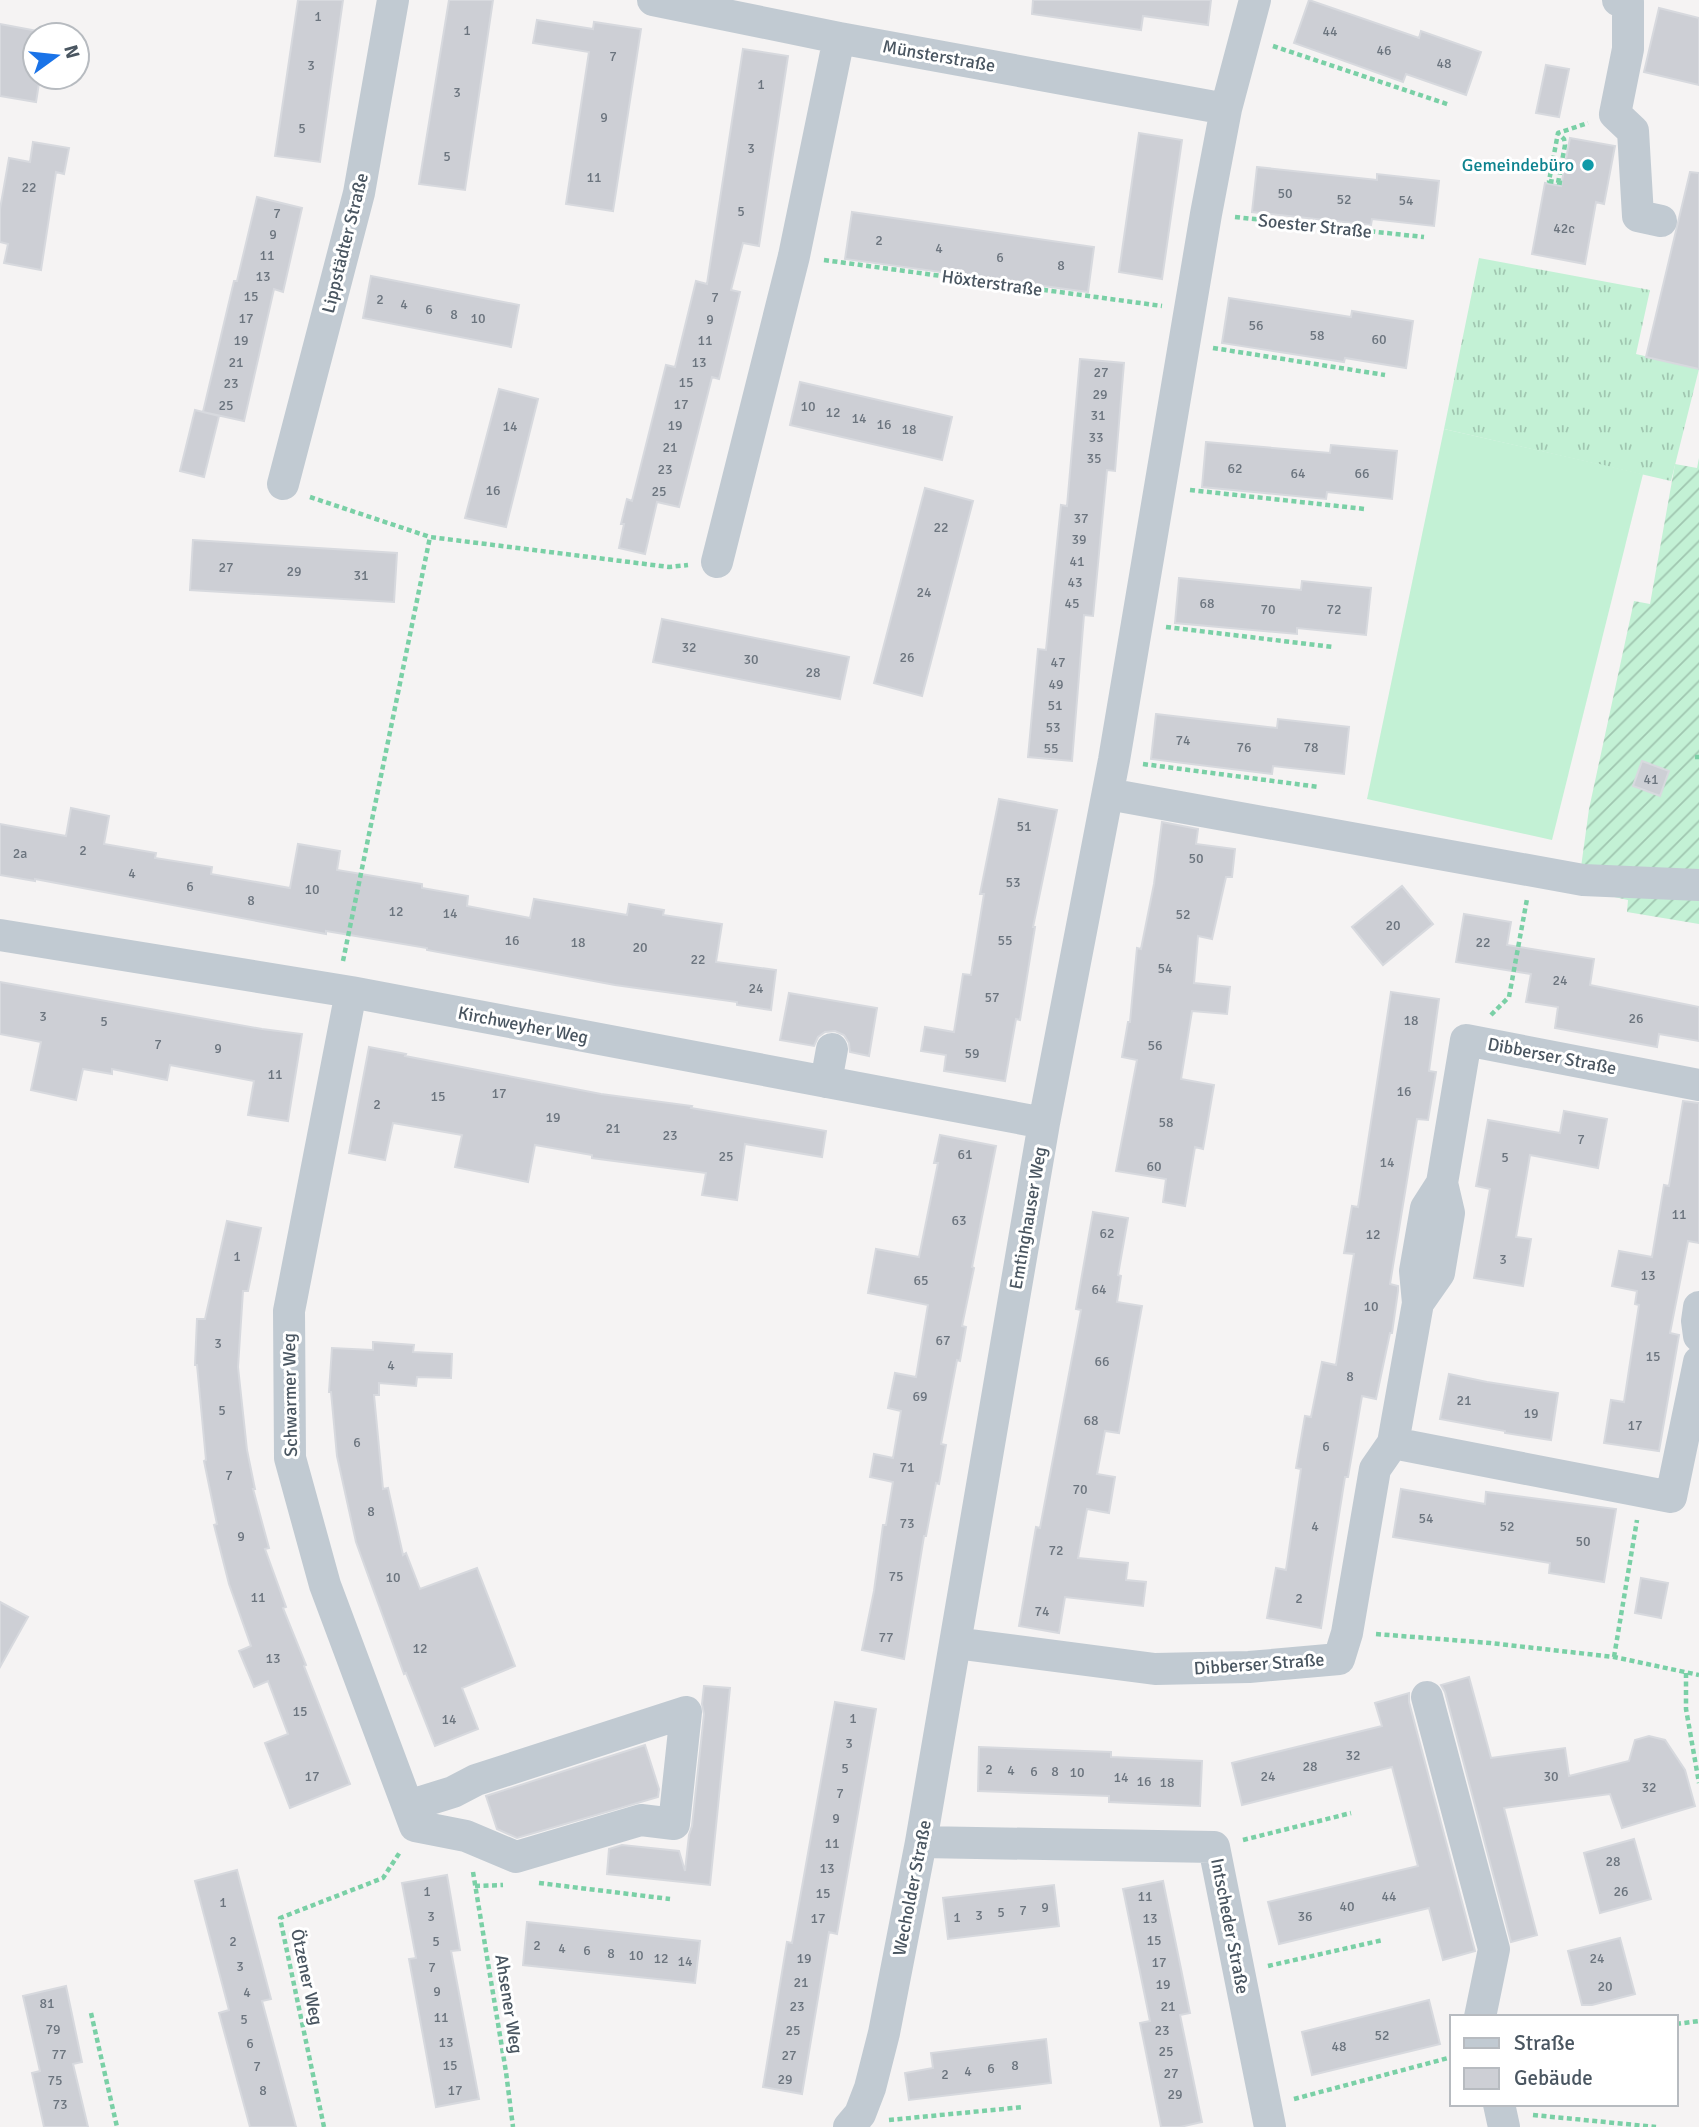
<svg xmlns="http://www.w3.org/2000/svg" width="1699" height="2127" viewBox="0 0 1699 2127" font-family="Signika,sans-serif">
<defs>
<pattern id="grass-tufts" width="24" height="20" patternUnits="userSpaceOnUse" patternTransform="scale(1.75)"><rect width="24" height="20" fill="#c3f1d5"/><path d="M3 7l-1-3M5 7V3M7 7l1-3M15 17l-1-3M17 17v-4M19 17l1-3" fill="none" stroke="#a0c6b0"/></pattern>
<pattern id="garden-furrows" width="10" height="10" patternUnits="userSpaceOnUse" patternTransform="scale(1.75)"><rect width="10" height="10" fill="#c3f1d5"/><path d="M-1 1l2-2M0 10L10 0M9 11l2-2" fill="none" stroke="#a0c6b0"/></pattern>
</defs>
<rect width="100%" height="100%" fill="#f5f3f3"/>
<path fill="url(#grass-tufts)" d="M1479,258L1650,290L1636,354L1699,369L1671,481L1444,429Z"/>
<path fill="url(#garden-furrows)" d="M1699,458V924L1627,912L1628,900L1578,889L1589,809L1634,601L1650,604L1675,464L1697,468Z"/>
<path fill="#c3f1d5" d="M1444,429L1643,474L1552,840L1367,799Z"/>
<path fill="#cdcfd5" stroke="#d7d9de" stroke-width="2" d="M298,0H343L320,162L275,156Z
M449,0H493L465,190L419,184Z
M1033,0H1211L1208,25L1143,16L1141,30L1032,14Z
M1309,0L1419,38L1421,31L1481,52L1466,95L1406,74L1403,82L1294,43Z
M1659,8L1699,18V85L1644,72Z
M537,20L593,29L594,22L641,29L613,211L566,204L589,52L533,43Z
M0,24L48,33L47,35H35V77H40L36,102L0,96Z
M743,49L788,56L759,246L743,243L731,290L740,292L719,379L712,377L679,507L657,502L645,554L619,548L624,524H621L627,499L632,501L666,365L675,367L696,281L707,284Z
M1546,65L1569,69L1559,117L1536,113Z
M1139,133L1182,140L1162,279L1119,272Z
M1570,138L1615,146L1604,204L1596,202L1585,264L1532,254L1545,183L1561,186Z
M33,142L69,148L64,174L56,172L41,270L4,263L8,244L0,242V209L9,158L30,162Z
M1257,167L1377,180V174L1439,181L1434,226L1372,219L1371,225L1252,212Z
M1690,172L1699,173V369L1646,357Z
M257,197L302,208L283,292L274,289L244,421L203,412L234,281H237Z
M852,212L1094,247L1088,292L845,259Z
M371,276L519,305L511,347L363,318Z
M1229,298L1351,317L1352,311L1413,321L1406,368L1345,358L1344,362L1222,343Z
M1080,359L1124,363L1115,471L1107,470L1093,616L1084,615L1072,761L1028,757L1038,649L1046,650L1061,505L1067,506Z
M800,382L952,417L942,460L790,425Z
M499,389L538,399L506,527L465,518Z
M195,410L219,416L204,477L180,471Z
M1206,442L1330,453L1331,445L1397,451L1392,499L1327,492L1326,499L1202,487Z
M925,488L973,501L922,696L874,683Z
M193,540L397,553L394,602L190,590Z
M1179,578L1301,590L1302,581L1371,588L1366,635L1297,628V634L1175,623Z
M662,619L849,657L840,699L653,662Z
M1156,714L1277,728L1278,719L1349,727L1344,774L1273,766L1272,774L1151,759Z
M1642,761L1669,771L1660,796L1633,786Z
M999,799L1057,810L1033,927H1035L1020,1020L1016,1019L1005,1081L944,1071L946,1055L921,1051L925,1027L954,1032L963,974L971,975L984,894H980Z
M71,808L109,816L104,844L156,853L155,858L212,867L211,874L290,888L298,844L340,851L337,870L422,884V888L468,896L467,906L530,918L534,899L627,915L629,904L664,910L663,915L722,924L716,962L776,970L771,1010L737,1005V1002L615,985L427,950V948L326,931V934L35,879V881L0,875V824L66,836Z
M1162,822L1198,829L1196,844L1235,849L1232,877H1226L1212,939L1198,936L1194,983L1230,987L1227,1014L1192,1011L1181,1079L1214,1085L1203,1149L1195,1147L1185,1206L1163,1202L1166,1179L1116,1171L1137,1060L1122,1057L1128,1022H1130L1137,948L1141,949L1154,884Z
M1402,886L1433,924L1383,965L1352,927Z
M1464,914L1511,922L1507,945L1594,959L1590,985L1699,1007V1041L1659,1034L1657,1047L1555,1028L1558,1007L1526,1002L1531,974L1456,962Z
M0,982L262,1029L302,1034L288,1121L248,1115L254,1081L170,1065L167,1080L112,1069V1074L83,1069L76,1100L31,1090L41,1042L0,1034Z
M1391,992L1439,999L1429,1071L1436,1072L1428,1120L1417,1119L1390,1284L1398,1286V1291L1392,1333H1390L1376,1399L1362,1396L1348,1477H1345L1321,1628L1267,1618L1276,1568L1286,1570L1301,1469L1296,1468L1305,1416L1311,1417L1322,1362L1336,1365L1354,1254L1344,1253L1352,1206L1358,1207Z
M789,993L877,1008L869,1056L850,1052L849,1043L844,1035L835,1031L825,1032L818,1037L814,1046L780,1040Z
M369,1047L406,1054L405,1056L601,1094L692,1106L691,1108L826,1131L822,1157L745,1144L737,1200L702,1195L706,1173L592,1158V1155L535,1145L528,1182L455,1167L462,1135L393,1123L385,1160L349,1153Z
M1683,1101L1699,1103V1243L1688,1241L1670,1333L1679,1335L1659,1451L1604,1443L1611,1400L1624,1402L1639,1305L1635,1304L1637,1291L1612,1286L1619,1251L1652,1257L1664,1185L1669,1186Z
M1564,1111L1607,1119L1598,1168L1530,1155L1516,1237L1531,1239L1523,1286L1474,1278L1490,1189L1476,1186L1488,1120L1560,1133Z
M940,1135L996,1146L972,1267L974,1268L962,1326L966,1327L960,1361L957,1360L941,1444L946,1445L939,1484L936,1483L926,1536H924L904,1659L862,1650L874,1591L883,1525H886L893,1482L870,1477L874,1454L893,1458L901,1411L888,1408L895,1373L916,1377L928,1305L868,1293L876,1249L919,1257L938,1163H934Z
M1093,1212L1128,1218L1118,1275L1121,1276L1117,1302L1142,1306L1119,1433L1105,1431L1097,1474L1115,1477L1109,1513L1087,1509L1078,1558L1128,1563L1126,1580L1146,1582L1143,1606L1065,1597L1059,1633L1019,1626L1036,1527L1040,1528L1081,1310L1076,1309Z
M227,1221L261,1228L248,1291H243L238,1367L247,1450L255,1489H253L269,1548L265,1549L286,1607L283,1608L306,1665L304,1666L350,1784L290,1808L265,1743L288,1734L268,1681L254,1687L239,1651L251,1646L229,1584L214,1525L217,1524L204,1461L206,1460L197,1365H195L197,1319H205Z
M373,1342L414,1345L413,1352L452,1354L451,1378L417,1377L416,1386L379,1383V1395H374L383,1489L388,1488L403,1555L406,1553L420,1589L477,1568L515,1666L462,1688L478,1729L435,1746L406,1673L404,1674L356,1542L337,1456L331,1392H329L332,1348L373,1350Z
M1449,1374L1487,1382L1558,1393L1551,1440L1505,1433V1431L1440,1419Z
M1401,1489L1485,1504L1486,1492L1616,1509L1604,1582L1549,1573L1550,1563L1393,1537Z
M1641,1578L1668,1583L1661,1618L1635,1613Z
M0,1602L28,1617L0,1667Z
M1469,1677L1491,1758L1565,1748L1569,1776L1629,1761L1635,1740L1649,1736L1665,1740L1685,1770L1695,1806L1622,1828L1610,1794L1504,1808L1537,1935L1511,1942L1445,1692L1441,1685Z
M704,1686L730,1688L710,1885L607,1874L609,1849L622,1845L679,1851L685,1871L689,1835L692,1826L704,1714L702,1704Z
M1409,1693V1702L1475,1951L1443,1960L1429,1908L1279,1944L1268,1902L1418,1866L1392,1767L1242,1805L1232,1763L1382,1726L1375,1703Z
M835,1702L876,1709L837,1934L829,1932L802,2094L763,2087L787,1942L792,1943Z
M645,1745L659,1789L658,1797L517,1838L497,1829L486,1796Z
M979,1747L1111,1752V1757L1202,1761L1200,1806L1109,1802V1796L978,1791Z
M1634,1839L1651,1899L1600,1913L1584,1853Z
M237,1870L271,1999L262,2001L296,2127H250L219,2013L229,2010L195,1881Z
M447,1875L460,1950L451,1951L479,2099L436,2107L409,1959L416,1958L402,1883Z
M1163,1881L1190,2013L1180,2015L1202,2122L1180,2127H1161L1140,2023L1150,2021L1123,1889Z
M1054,1885L1059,1926L948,1939L943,1898Z
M527,1922L700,1941L695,1983L523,1965Z
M1620,1938L1635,1994L1592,2005H1582L1568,1951Z
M66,1986L82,2062L73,2064L88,2127H44L32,2073L40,2071L23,1996Z
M1429,2000L1440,2044L1312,2075L1302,2032Z
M1046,2039L1051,2083L909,2100L905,2073L933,2068L931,2053Z"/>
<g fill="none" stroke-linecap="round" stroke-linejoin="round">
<path stroke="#7ad0a6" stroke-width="4.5" stroke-dasharray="5 3.5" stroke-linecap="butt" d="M1273,46L1450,105
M1558,183L1565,145L1564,139L1558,133
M1562,183L1549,181L1558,133L1588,123
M1235,217L1424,237
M824,260L1162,306
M1213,348L1385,375
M1190,490L1365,509
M310,497L430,537L669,567L688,565
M1166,627L1333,647
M1695,757H1699
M1143,764L1319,787
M343,961L430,537
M1491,1015L1509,997L1527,899
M1376,1634L1490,1643L1614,1657L1699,1675
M1614,1657L1637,1520
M1686,1673V1709L1699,1783
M1243,1840L1351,1813
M473,1872L506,2072L513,2127
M539,1883L670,1899
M475,1886L503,1885
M1268,1966L1383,1940
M91,2013L117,2127
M1676,2024L1699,2021
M1294,2099L1452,2057
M1533,2115L1656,2127
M889,2120L1024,2107
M324,2127L280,1918L383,1878L400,1852"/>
<path stroke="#c1cad2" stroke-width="32" d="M653,0L839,38L1226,109
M1618,0L1628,2V49L1615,114L1633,131L1638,216L1661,221
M283,484L359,193L393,0
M717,562L794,256L839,38
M1108,794L1583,880L1699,885
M0,935L351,992L1044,1123
M351,992L289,1311L290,1458L325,1585L415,1826L466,1836L516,1857L641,1820L674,1824L686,1712L476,1780L453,1792L408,1806
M826,1082L832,1049
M1418,1303L1415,1271L1426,1208L1442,1183
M1699,1307L1697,1321L1699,1336
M1393,1443L1671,1497L1699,1362
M955,1643L1155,1669L1249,1667L1339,1659L1347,1633L1375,1469L1393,1443L1418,1303L1439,1273L1449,1213L1442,1183L1466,1040L1699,1085
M1427,1697L1494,1949L1480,2017
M921,1842L1214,1847L1270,2127
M1499,2104L1504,2127
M849,2127L860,2114L870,2088L884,2033L921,1842L1044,1123L1114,760L1206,214L1226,109L1255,0"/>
</g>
<circle fill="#0f9aa8" stroke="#fff" stroke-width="2.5" cx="1588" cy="165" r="7"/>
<g text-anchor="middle" stroke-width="6" stroke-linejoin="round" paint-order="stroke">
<g font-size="14" fill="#6b747e">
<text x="318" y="21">1</text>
<text x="467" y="35">1</text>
<text x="1330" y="36">44</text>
<text x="1384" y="55">46</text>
<text x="613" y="61">7</text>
<text x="1444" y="68">48</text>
<text x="311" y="70">3</text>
<text x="761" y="89">1</text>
<text x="457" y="97">3</text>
<text x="604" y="122">9</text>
<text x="302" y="133">5</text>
<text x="751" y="153">3</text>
<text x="447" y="161">5</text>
<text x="594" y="182">11</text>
<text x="29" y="192">22</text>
<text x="1285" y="198">50</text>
<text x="1344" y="204">52</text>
<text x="1406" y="205">54</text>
<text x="741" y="216">5</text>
<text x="277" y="218">7</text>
<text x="1564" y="233">42c</text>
<text x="273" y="239">9</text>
<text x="879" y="245">2</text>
<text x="939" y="253">4</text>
<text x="267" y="260">11</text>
<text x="1000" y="262">6</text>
<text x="1061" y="270">8</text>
<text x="263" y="281">13</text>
<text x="251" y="301">15</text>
<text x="715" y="302">7</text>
<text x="380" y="304">2</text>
<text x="404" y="309">4</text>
<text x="429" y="314">6</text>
<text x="454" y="319">8</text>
<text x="246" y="323">17</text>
<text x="478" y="323">10</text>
<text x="710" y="324">9</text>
<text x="1256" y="330">56</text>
<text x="1317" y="340">58</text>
<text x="1379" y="344">60</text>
<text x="241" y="345">19</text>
<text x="705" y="345">11</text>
<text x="236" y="367">21</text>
<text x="699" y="367">13</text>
<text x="1101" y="377">27</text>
<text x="686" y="387">15</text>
<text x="231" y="388">23</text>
<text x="1100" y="399">29</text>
<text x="681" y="409">17</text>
<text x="226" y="410">25</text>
<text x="808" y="411">10</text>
<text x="833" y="417">12</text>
<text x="1098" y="420">31</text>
<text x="859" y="423">14</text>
<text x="884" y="429">16</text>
<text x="675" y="430">19</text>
<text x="510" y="431">14</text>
<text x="909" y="434">18</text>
<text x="1096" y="442">33</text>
<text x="670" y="452">21</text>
<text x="1094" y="463">35</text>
<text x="1235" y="473">62</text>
<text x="665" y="474">23</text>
<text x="1298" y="478">64</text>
<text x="1362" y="478">66</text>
<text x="493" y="495">16</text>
<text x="659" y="496">25</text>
<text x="1081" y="523">37</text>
<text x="941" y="532">22</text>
<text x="1079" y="544">39</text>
<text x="1077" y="566">41</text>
<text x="226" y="572">27</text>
<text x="294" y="576">29</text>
<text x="361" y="580">31</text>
<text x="1075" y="587">43</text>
<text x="924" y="597">24</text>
<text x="1072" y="608">45</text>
<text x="1207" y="608">68</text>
<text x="1268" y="614">70</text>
<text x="1334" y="614">72</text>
<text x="689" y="652">32</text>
<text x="907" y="662">26</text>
<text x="751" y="664">30</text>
<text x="1058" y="667">47</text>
<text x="813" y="677">28</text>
<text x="1056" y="689">49</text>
<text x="1055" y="710">51</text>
<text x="1053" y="732">53</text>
<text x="1183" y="745">74</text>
<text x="1244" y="752">76</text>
<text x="1311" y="752">78</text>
<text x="1051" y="753">55</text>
<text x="1651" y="784">41</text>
<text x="1024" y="831">51</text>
<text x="83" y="855">2</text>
<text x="20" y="858">2a</text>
<text x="1196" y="863">50</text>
<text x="132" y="878">4</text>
<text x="1013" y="887">53</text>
<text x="190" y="891">6</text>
<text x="312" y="894">10</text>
<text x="251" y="905">8</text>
<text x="396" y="916">12</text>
<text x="450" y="918">14</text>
<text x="1183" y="919">52</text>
<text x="1393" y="930">20</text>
<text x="512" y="945">16</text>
<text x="1005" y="945">55</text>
<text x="578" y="947">18</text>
<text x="1483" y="947">22</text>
<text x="640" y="952">20</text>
<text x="698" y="964">22</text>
<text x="1165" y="973">54</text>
<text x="1560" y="985">24</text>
<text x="756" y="993">24</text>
<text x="992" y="1002">57</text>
<text x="43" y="1021">3</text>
<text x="1636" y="1023">26</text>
<text x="1411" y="1025">18</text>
<text x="104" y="1026">5</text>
<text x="158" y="1049">7</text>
<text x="1155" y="1050">56</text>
<text x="218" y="1053">9</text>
<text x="972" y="1058">59</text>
<text x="275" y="1079">11</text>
<text x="1404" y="1096">16</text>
<text x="499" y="1098">17</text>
<text x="438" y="1101">15</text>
<text x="377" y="1109">2</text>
<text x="553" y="1122">19</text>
<text x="1166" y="1127">58</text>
<text x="613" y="1133">21</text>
<text x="670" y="1140">23</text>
<text x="1581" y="1144">7</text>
<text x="965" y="1159">61</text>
<text x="726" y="1161">25</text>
<text x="1505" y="1162">5</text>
<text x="1387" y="1167">14</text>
<text x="1154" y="1171">60</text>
<text x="1679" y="1219">11</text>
<text x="959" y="1225">63</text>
<text x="1107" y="1238">62</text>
<text x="1373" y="1239">12</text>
<text x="237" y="1261">1</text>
<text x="1503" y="1264">3</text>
<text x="1648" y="1280">13</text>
<text x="921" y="1285">65</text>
<text x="1099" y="1294">64</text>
<text x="1371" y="1311">10</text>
<text x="943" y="1345">67</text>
<text x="218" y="1348">3</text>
<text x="1653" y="1361">15</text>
<text x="1102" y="1366">66</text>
<text x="391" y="1370">4</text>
<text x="1350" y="1381">8</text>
<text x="920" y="1401">69</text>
<text x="1464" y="1405">21</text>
<text x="222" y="1415">5</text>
<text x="1531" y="1418">19</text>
<text x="1091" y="1425">68</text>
<text x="1635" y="1430">17</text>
<text x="357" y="1447">6</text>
<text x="1326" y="1451">6</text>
<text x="907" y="1472">71</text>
<text x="229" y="1480">7</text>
<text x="1080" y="1494">70</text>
<text x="371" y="1516">8</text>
<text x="1426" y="1523">54</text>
<text x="907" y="1528">73</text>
<text x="1315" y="1531">4</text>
<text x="1507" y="1531">52</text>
<text x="241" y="1541">9</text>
<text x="1583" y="1546">50</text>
<text x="1056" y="1555">72</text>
<text x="896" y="1581">75</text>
<text x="393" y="1582">10</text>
<text x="258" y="1602">11</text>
<text x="1299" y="1603">2</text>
<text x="1042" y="1616">74</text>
<text x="886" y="1642">77</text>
<text x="420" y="1653">12</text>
<text x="273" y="1663">13</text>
<text x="300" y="1716">15</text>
<text x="853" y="1723">1</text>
<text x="449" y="1724">14</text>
<text x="849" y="1748">3</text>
<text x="1353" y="1760">32</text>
<text x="1310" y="1771">28</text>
<text x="845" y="1773">5</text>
<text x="989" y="1774">2</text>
<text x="1011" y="1775">4</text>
<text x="1034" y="1776">6</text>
<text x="1055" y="1776">8</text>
<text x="1077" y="1777">10</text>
<text x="312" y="1781">17</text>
<text x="1268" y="1781">24</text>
<text x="1551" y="1781">30</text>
<text x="1121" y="1782">14</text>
<text x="1144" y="1786">16</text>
<text x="1167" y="1787">18</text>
<text x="1649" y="1792">32</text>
<text x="840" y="1798">7</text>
<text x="836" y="1823">9</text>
<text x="832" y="1848">11</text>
<text x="1613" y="1866">28</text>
<text x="827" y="1873">13</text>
<text x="427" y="1896">1</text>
<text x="1621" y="1896">26</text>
<text x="823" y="1898">15</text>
<text x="1145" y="1901">11</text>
<text x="1389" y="1901">44</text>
<text x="223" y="1907">1</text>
<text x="1347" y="1911">40</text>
<text x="1045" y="1912">9</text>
<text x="1023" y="1915">7</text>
<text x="1001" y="1917">5</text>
<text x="979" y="1920">3</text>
<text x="431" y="1921">3</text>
<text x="1305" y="1921">36</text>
<text x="957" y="1922">1</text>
<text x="818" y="1923">17</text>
<text x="1150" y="1923">13</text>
<text x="1154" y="1945">15</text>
<text x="233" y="1946">2</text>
<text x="436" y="1946">5</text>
<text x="537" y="1950">2</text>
<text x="562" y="1953">4</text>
<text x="587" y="1955">6</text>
<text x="611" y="1958">8</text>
<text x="636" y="1960">10</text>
<text x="661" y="1963">12</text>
<text x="804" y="1963">19</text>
<text x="1597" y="1963">24</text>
<text x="685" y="1966">14</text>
<text x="1159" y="1967">17</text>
<text x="240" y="1971">3</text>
<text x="432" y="1972">7</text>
<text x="801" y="1987">21</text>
<text x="1163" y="1989">19</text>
<text x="1605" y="1991">20</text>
<text x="437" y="1996">9</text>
<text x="247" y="1997">4</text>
<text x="47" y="2008">81</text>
<text x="797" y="2011">23</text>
<text x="1168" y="2011">21</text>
<text x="441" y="2022">11</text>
<text x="244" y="2024">5</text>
<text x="53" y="2034">79</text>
<text x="793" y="2035">25</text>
<text x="1162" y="2035">23</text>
<text x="1382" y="2040">52</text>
<text x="446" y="2047">13</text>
<text x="250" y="2048">6</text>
<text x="1339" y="2051">48</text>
<text x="1166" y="2056">25</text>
<text x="59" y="2059">77</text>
<text x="789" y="2060">27</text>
<text x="450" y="2070">15</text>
<text x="1015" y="2070">8</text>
<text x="257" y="2071">7</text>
<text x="991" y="2073">6</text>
<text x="968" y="2076">4</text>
<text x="1171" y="2078">27</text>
<text x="945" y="2079">2</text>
<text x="785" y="2084">29</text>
<text x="55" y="2085">75</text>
<text x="263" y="2095">8</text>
<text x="455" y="2095">17</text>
<text x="1175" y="2099">29</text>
<text x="60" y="2109">73</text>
</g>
<g font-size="18" fill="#4a5661" stroke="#fff">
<text transform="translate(939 56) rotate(10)" y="6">Münsterstraße</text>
<text transform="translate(1315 226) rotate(6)" y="6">Soester Straße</text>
<text transform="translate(345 243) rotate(-76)" y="6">Lippstädter Straße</text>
<text transform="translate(992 283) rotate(8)" y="6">Höxterstraße</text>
<text transform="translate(523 1025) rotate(11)" y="6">Kirchweyher Weg</text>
<text transform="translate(1552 1056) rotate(11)" y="6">Dibberser Straße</text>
<text transform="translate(1028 1218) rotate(-80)" y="6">Emtinghauser Weg</text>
<text transform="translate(290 1395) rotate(-91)" y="6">Schwarmer Weg</text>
<text transform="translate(1259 1664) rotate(-4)" y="6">Dibberser Straße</text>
<text transform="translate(912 1888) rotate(-79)" y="6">Wecholder Straße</text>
<text transform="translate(1230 1926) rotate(79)" y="6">Intscheder Straße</text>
<text transform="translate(307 1977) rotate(78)" y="6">Ötzener Weg</text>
<text transform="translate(509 2004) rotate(81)" y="6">Ahsener Weg</text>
</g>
<g font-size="18" fill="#0d838f" stroke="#fff" text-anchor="end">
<text x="1574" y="171">Gemeindebüro</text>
</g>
</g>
<rect x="1450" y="2015" width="228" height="91" fill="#ffffff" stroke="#b7bbc0" stroke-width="2"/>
<rect x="1464" y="2038" width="35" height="10" fill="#c1cad2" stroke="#b7bbc0" stroke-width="2"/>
<text x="1514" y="2050" font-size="21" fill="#4a5661">Straße</text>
<rect x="1464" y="2068" width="35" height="21" fill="#cdcfd5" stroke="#b7bbc0" stroke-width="2"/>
<text x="1514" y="2085" font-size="21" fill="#4a5661">Gebäude</text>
<g transform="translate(56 56) rotate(75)"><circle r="33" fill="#ffffff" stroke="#b7bbc0" stroke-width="2"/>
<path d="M0-5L12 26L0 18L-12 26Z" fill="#1a73e8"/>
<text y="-10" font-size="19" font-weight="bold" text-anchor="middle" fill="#4a5661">N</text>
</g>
</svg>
